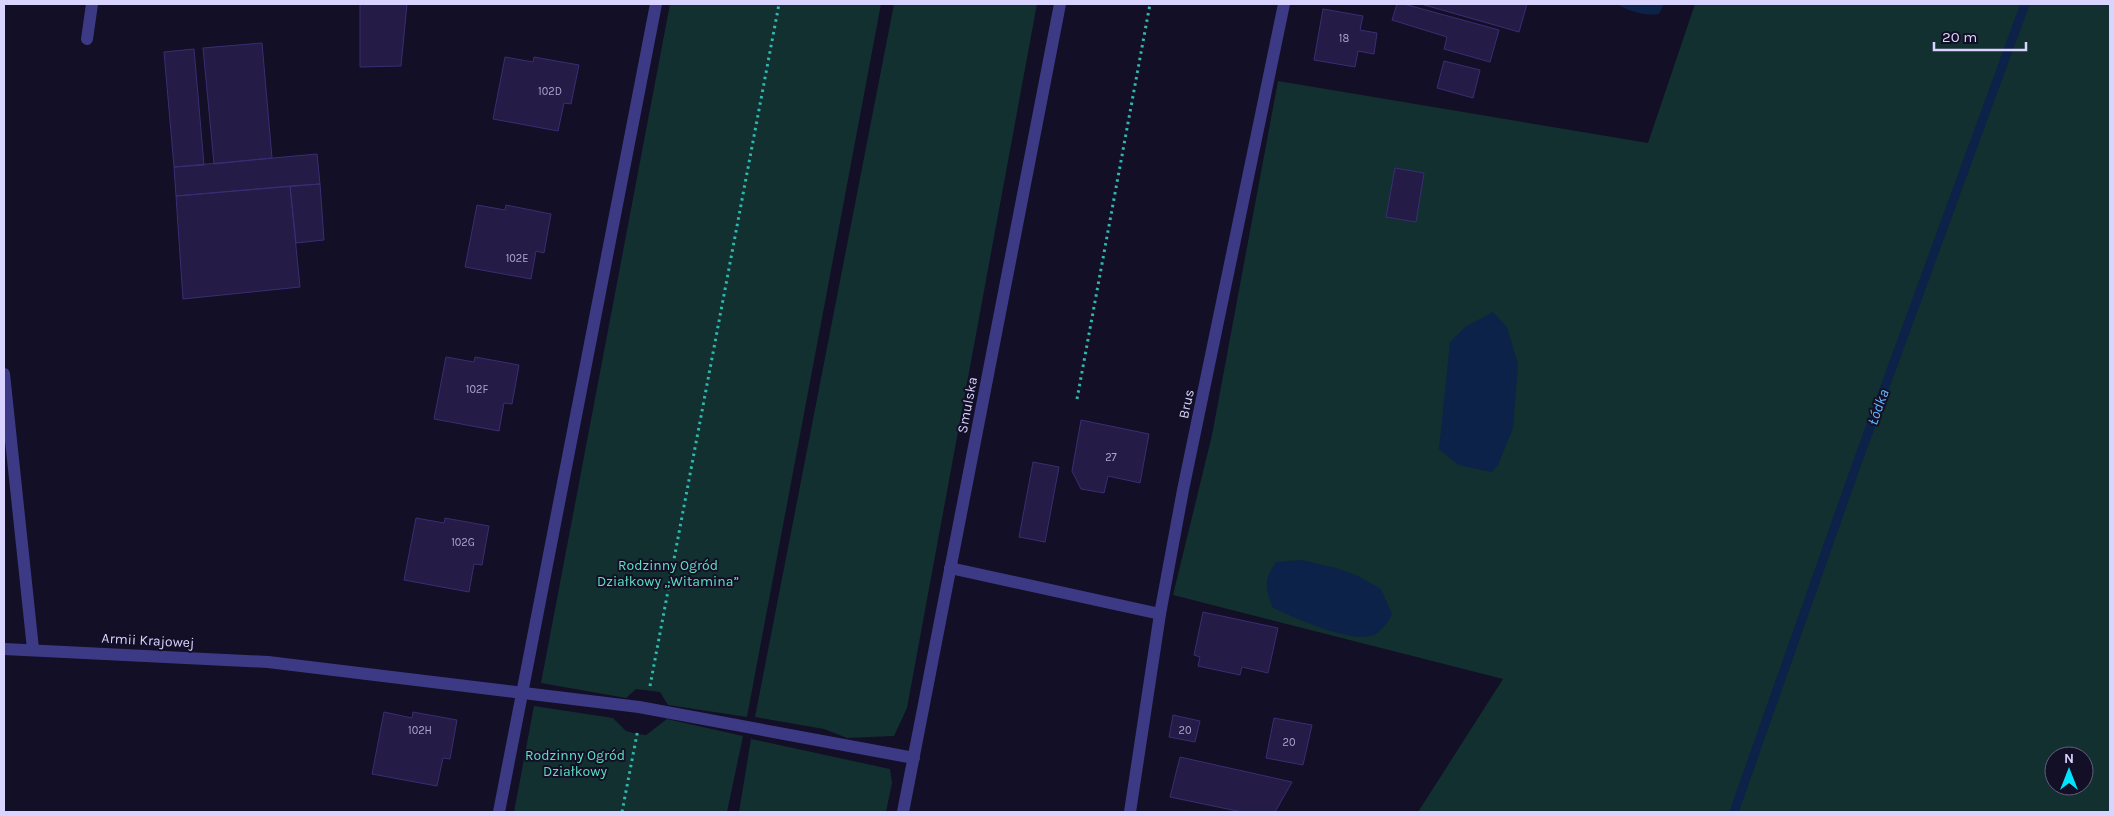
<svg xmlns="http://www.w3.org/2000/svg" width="2114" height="816" viewBox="0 0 2114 816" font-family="Karla,sans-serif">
<rect width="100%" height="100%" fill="#130f26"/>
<path fill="#12302f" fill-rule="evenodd" d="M670,4H881L747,717L668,705L660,692L636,689L626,698L541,683Z
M894,4H1037L907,708L894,736L847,738L824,729L755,717Z
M1695,4H2110V812H1418L1503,679L1173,595L1212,435L1278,81L1648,143ZM2054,756H2084V786H2054Z
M534,706L613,718L626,731L637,734L646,735L667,719L743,736L727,812H514Z
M751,739L890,769L892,783L886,812H739Z"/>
<path fill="#0c2248" d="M1619,4H1664L1659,14C1645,16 1632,12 1620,6Z
M1493,312L1507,327L1518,364L1513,428L1498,465L1492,472L1458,465L1439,449L1450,342L1465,327Z
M1301,560L1336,568L1358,576L1381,589L1392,614C1387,623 1382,633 1371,636C1347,642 1296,618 1273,608C1265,587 1263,581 1276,562Z"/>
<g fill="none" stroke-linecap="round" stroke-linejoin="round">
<path stroke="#0c2248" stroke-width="9" d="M1734,812L1856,466L2025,4"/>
</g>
<path fill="#241b47" stroke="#3b2d73" d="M360,4H407L401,66L360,67Z
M1397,4H1404L1499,30L1490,62L1444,49L1447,37L1392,20Z
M1421,4H1527L1519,32Z
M1323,9L1363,16L1360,30L1377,33L1374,54L1358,51L1355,67L1314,60Z
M262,43L272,158L214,164L203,48Z
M194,49L204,165L174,167L164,52Z
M505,57L533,62L534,57L579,65L571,104L564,103L558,131L493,119Z
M1444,61L1480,70L1473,98L1437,88Z
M317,154L320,184L176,196L174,167Z
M1395,168L1424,173L1416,222L1386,217Z
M320,184L324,240L296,243L290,186Z
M290,186L300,287L183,299L176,196Z
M477,205L505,210L506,205L551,214L544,253L536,251L531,279L465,267Z
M446,357L474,362L475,357L519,365L512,404L504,403L499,431L434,419Z
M1081,420L1149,434L1140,483L1108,476L1104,493L1081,489L1072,471Z
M1033,462L1059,467L1045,542L1019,537Z
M416,518L444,523L445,518L489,526L482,565L474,564L469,592L404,580Z
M1203,612L1278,628L1268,673L1242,667L1240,675L1198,666L1200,657L1194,655Z
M384,712L412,718L413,712L457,720L450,759L443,758L437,786L372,774Z
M1173,715L1200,721L1195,742L1169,737Z
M1274,718L1312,725L1303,765L1266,758Z
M1180,757L1292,782L1275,812H1242L1170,797Z"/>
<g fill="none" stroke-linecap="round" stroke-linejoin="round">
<path stroke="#2fb8b0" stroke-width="3" stroke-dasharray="2.5 4" stroke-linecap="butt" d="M1077,399L1150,4
M650,686L779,4
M622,812L638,729"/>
<path stroke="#3d3a85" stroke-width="12" d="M87,39L92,4
M4,374L33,649
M950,568L1160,614
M499,812L656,4"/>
<path stroke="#3d3a85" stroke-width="12" d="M4,649L268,662L639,707L914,758
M903,812L1060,4
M1130,812L1160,614L1183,490L1284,4"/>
</g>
<g text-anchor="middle" stroke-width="4" stroke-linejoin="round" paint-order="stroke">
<g font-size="11" fill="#aca6d1">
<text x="1344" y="42">18</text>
<text x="550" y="95">102D</text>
<text x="517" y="262">102E</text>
<text x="477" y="393">102F</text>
<text x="1111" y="461">27</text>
<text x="463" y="546">102G</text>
<text x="420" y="734">102H</text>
<text x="1185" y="734">20</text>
<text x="1289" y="746">20</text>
</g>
<g font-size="14" fill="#d9d4ff" stroke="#130f26">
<text transform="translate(1186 404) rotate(-78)" y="5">Brus</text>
<text transform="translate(967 405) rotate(-79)" y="5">Smulska</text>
<text transform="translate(148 640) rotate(3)" y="5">Armii Krajowej</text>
</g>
<g font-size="14" fill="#5fe0c0" stroke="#130f26">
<text x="668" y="570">Rodzinny Ogród<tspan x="668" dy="16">Działkowy „Witamina”</tspan></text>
<text x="575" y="760">Rodzinny Ogród<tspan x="575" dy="16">Działkowy</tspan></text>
</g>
<g font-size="15" font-style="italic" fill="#62b6ff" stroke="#130f26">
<text transform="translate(1878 407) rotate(-70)" y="5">Łódka</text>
</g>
</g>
<rect width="2114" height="816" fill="none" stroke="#d9d4ff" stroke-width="10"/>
<g transform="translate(2069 771)"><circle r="24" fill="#130f26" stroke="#625e7d"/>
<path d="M0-4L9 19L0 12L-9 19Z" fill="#00e5ff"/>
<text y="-8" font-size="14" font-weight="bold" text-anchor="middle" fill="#d9d4ff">N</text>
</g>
<path d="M1934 42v8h92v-8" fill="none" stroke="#d9d4ff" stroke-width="2.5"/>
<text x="1942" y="42" font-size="15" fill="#d9d4ff" stroke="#130f26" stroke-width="4" paint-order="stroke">20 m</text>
</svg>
